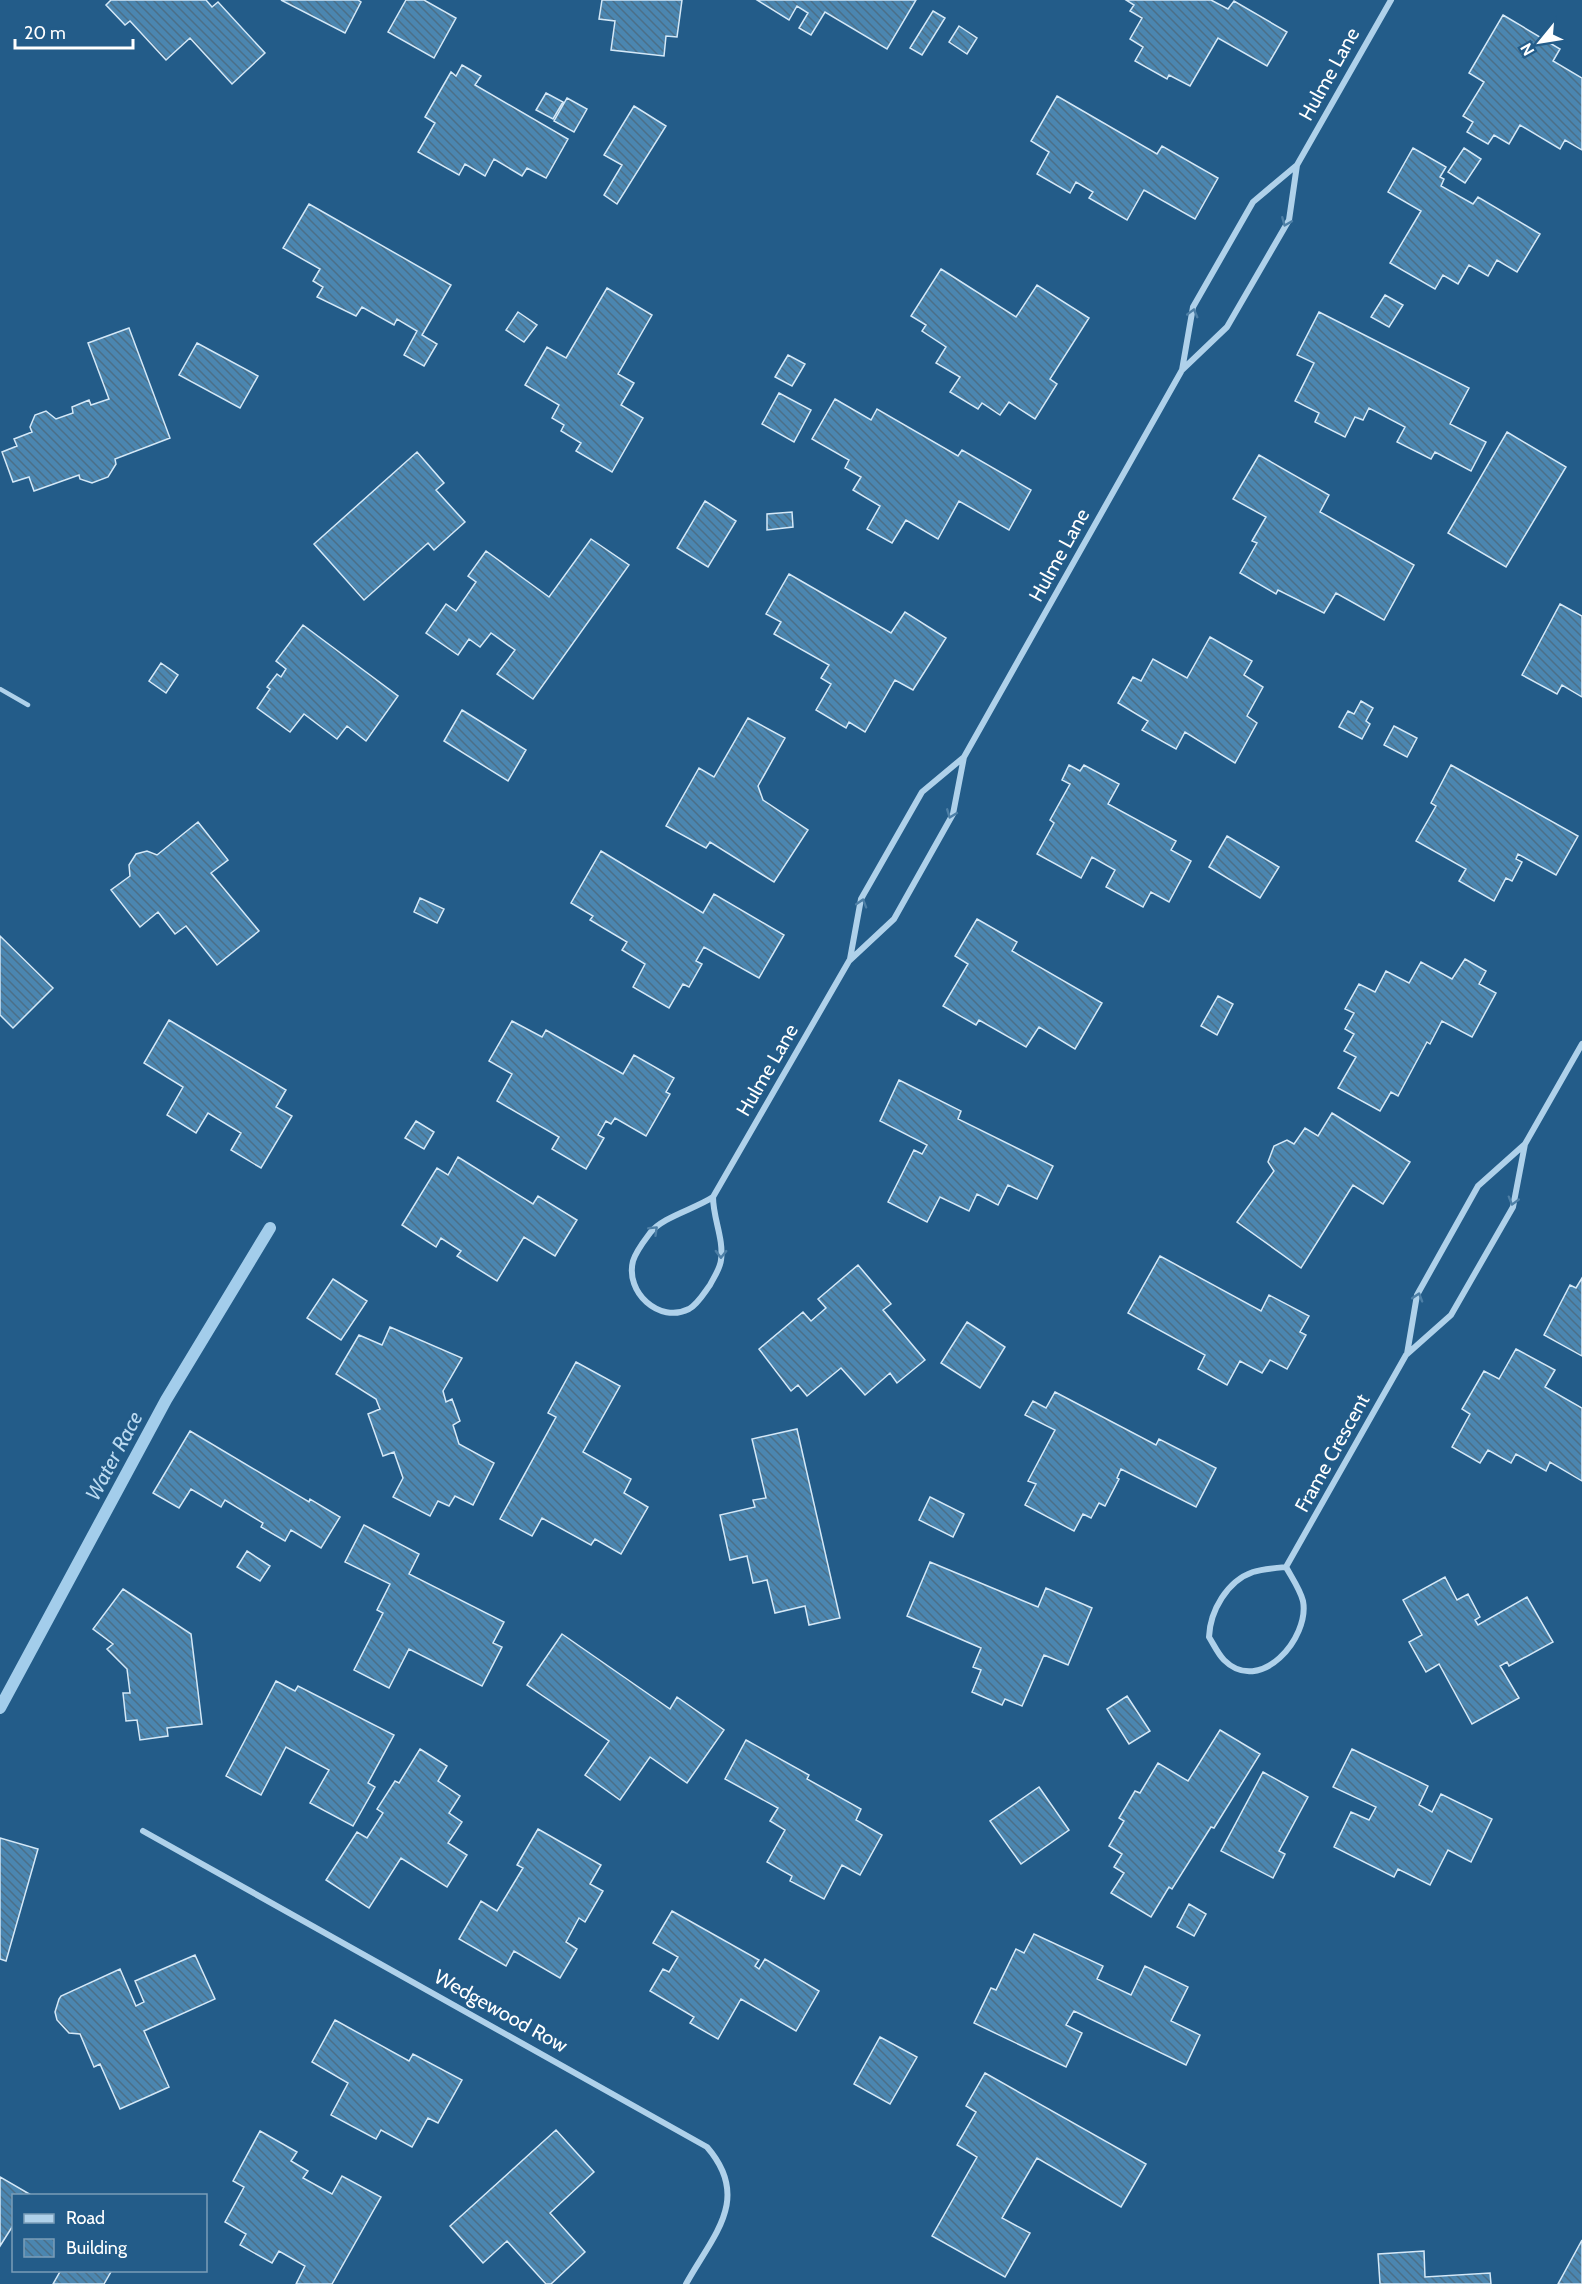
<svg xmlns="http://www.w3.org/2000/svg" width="1582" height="2284" viewBox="0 0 1582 2284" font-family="Cabin,sans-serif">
<defs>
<pattern id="building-back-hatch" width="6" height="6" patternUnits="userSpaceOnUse" patternTransform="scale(1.5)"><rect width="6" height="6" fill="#4b86b0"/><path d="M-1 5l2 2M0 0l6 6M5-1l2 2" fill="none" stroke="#4b6f88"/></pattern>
</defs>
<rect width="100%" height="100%" fill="#235c89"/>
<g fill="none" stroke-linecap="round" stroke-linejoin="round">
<path stroke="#a3cdeb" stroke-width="12" d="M0,1708L166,1400L270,1228"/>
</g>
<path fill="url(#building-back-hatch)" stroke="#d4e8f7" stroke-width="1.5" d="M111,0H206L212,7L218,2L265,53L232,84L190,38L166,60L130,21L125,25L106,5Z
M281,0H358L361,2L345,33Z
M406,0H424L456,18L434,58L388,32Z
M602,0H682L677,37L666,36L664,56L611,50L615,21L599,19Z
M757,0H916L887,49L825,12L811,35L799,28L808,13L797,6L789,20Z
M1126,0H1211L1228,9L1234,1L1287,32L1267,66L1218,38L1190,86L1169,75L1167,79L1135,61L1143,47L1130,39L1142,18L1130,11L1134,5Z
M933,11L945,18L922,55L910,48Z
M1503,15L1560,49L1553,61L1582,78V150L1565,140L1560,149L1520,125L1509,144L1494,135L1488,144L1467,132L1473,122L1463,116L1484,82L1469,73Z
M959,26L977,38L967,54L949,42Z
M462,65L481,76L475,85L568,139L546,178L527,168L522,176L494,159L485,176L465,164L459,175L418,152L435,123L425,117L451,72L456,76Z
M546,93L563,102L553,119L536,110Z
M1057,96L1157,154L1162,146L1218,178L1195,219L1144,190L1127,220L1089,198L1093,192L1076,182L1070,193L1037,174L1049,152L1031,141Z
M567,98L587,109L574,132L554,121Z
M634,106L666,126L617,204L604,195L622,165L604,155Z
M1413,148L1446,167L1440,177L1444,179L1441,186L1473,204L1478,197L1540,234L1517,272L1497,260L1488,276L1469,265L1458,284L1443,275L1435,289L1390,263L1421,211L1388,192Z
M1464,148L1481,159L1465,183L1448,172Z
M309,204L451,285L422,335L437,344L424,366L404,355L417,331L397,319L394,325L362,307L356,316L317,297L323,287L313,281L320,269L283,248Z
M941,269L1016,317L1037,285L1089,318L1050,379L1057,384L1035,419L1009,402L1000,415L982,403L978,409L950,392L960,377L936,363L946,347L922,331L926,325L911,316Z
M607,288L652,315L618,374L634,383L621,405L643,418L612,472L576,451L581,443L561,431L564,425L552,418L559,405L525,385L547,347L566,358Z
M1385,295L1403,305L1389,327L1371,317Z
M518,312L537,325L524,342L506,330Z
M1319,312L1469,388L1450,424L1486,442L1471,471L1435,452L1431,459L1397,442L1405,427L1369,408L1363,420L1355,417L1345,437L1315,422L1319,413L1295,401L1314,363L1297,355Z
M129,328L170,438L115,459L116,464L108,477L92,483L80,479L79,475L34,491L29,477L13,482L2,452L17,446L14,439L32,432L30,427L35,415L46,411L56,419L73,413L72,407L89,400L91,405L109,399L88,343Z
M197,343L258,376L240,408L179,375Z
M788,355L805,364L792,386L775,377Z
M779,393L811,410L794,442L762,424Z
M835,399L871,420L877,409L958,456L962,450L1031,490L1009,530L959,501L938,539L906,520L892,543L867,529L880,506L853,490L861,477L845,468L849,460L812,439Z
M1507,432L1566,467L1506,567L1448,533Z
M417,452L444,483L436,490L465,522L434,550L428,543L364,600L314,544Z
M1259,455L1329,495L1320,512L1414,565L1384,620L1336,593L1324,613L1278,590L1276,594L1240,573L1257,543L1252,541L1266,517L1233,499Z
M705,501L736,521L708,567L677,548Z
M792,512L793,527L767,530V514Z
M591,539L629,565L533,699L497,674L515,650L491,633L480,647L469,639L458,655L426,633L446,604L456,611L476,582L468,576L486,551L549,597Z
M789,574L891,633L905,612L946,638L913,690L895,680L865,732L849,722L846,728L816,710L831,684L821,678L829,665L774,634L781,622L766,614Z
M1560,604L1582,616V697L1562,685L1557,694L1522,675Z
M303,625L398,696L366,741L347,726L337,739L304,714L290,732L257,708L270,689L267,687L277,674L281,677L286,669L276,661Z
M1210,637L1252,661L1244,675L1263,687L1247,716L1257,723L1235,763L1185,732L1176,749L1142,730L1148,721L1118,703L1133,677L1141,681L1153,659L1187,678Z
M161,663L178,675L166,693L149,681Z
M1361,701L1373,708L1366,721L1370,724L1362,739L1339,727L1348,711L1354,714Z
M462,710L526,750L508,781L444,741Z
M748,718L785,738L758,786L763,800L808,830L774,882L710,842L706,848L666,826L699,768L714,777Z
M1394,726L1417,738L1407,757L1384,745Z
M1069,765L1080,771L1084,765L1119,784L1108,804L1176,841L1171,850L1191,861L1169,902L1151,892L1143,907L1106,887L1115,870L1092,857L1081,878L1037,854L1054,823L1050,820L1070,784L1062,780Z
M1451,765L1578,836L1556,875L1518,854L1516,859L1522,862L1512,881L1506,878L1494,901L1459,881L1466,869L1416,841L1436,806L1431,803Z
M198,822L228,860L211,873L259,931L217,965L186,926L175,934L158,912L140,927L111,890L130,876L129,865L136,854L147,851L157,855Z
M1227,836L1279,867L1260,898L1209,867Z
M601,851L703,913L714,894L784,935L759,978L704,947L696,961L702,964L689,987L683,984L669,1008L633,987L645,964L622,950L627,942L590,920L593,916L571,903Z
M420,898L444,909L437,923L414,912Z
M977,919L1017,942L1012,951L1102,1003L1075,1049L1039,1027L1026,1047L979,1020L976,1025L943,1006L968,964L955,956Z
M0,936L53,988L13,1028L0,1015Z
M1465,959L1486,971L1479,984L1496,993L1472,1037L1442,1021L1430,1044L1427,1042L1398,1096L1391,1092L1380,1111L1338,1088L1356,1057L1344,1051L1354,1034L1345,1029L1354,1013L1345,1009L1359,984L1375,992L1386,971L1409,983L1421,962L1452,979Z
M1218,996L1233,1004L1217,1035L1201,1026Z
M169,1020L286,1090L276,1107L292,1116L261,1168L231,1150L241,1133L208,1113L196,1133L167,1115L183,1087L144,1063Z
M512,1021L542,1037L546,1030L623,1074L634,1055L674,1078L666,1092L670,1094L646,1136L615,1118L611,1124L606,1121L598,1135L604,1138L586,1169L552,1149L559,1137L497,1101L512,1074L489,1061Z
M899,1080L961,1111L958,1119L1053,1166L1037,1199L1008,1185L998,1205L977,1194L969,1211L940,1197L927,1222L888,1202L914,1150L922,1154L927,1145L880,1121Z
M1332,1113L1410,1162L1383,1204L1353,1185L1301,1268L1237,1222L1274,1171L1268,1162L1274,1146L1287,1140L1294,1144L1305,1128L1318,1136Z
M416,1121L434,1132L424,1149L405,1138Z
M458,1157L533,1204L538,1196L577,1220L555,1256L524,1237L497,1281L457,1256L461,1251L441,1238L436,1247L402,1225L437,1168L448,1175Z
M1160,1256L1261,1311L1269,1295L1309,1316L1300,1332L1306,1335L1287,1369L1270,1360L1262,1373L1240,1361L1227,1385L1198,1369L1205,1355L1128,1313Z
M858,1265L891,1304L883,1310L925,1360L897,1383L890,1373L865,1395L841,1368L807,1396L798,1385L791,1391L759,1349L803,1312L811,1321L826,1308L818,1299Z
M1582,1278V1356L1544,1335L1570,1285L1576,1288Z
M333,1279L367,1301L341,1340L307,1318Z
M967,1322L1005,1347L980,1388L941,1363Z
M390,1327L462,1358L443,1391L446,1402L452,1399L460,1421L453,1425L459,1444L494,1463L473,1505L455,1496L449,1506L438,1501L430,1516L393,1497L403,1478L394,1452L383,1456L368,1414L380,1409L376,1399L336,1374L359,1335L382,1345Z
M1516,1349L1555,1370L1545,1387L1582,1408V1481L1550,1462L1546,1471L1516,1454L1511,1463L1488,1450L1480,1463L1452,1447L1470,1414L1462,1409L1484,1371L1499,1379Z
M576,1362L620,1386L583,1452L631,1479L624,1493L648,1507L621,1554L595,1539L591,1545L542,1518L532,1536L500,1519L556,1417L548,1413Z
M1055,1392L1156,1445L1159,1439L1216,1468L1196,1507L1121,1469L1117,1478L1119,1479L1105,1506L1099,1503L1091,1518L1083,1514L1074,1531L1025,1505L1036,1484L1028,1481L1055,1430L1025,1415L1033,1401L1046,1408Z
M797,1429L840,1618L809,1625L805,1606L775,1613L767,1580L753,1583L747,1556L730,1560L720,1515L755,1507L753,1500L766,1498L752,1439Z
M190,1431L309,1502L310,1499L340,1517L321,1548L291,1530L285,1541L261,1527L263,1523L225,1500L221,1507L191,1489L179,1508L153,1493Z
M930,1497L964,1514L953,1537L919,1520Z
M364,1525L419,1554L409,1574L504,1622L493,1643L502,1647L482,1686L409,1649L389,1688L354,1670L383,1613L377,1610L390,1584L345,1562Z
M247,1551L270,1566L260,1581L237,1567Z
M930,1562L1038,1607L1046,1588L1092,1608L1068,1665L1044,1655L1022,1706L1005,1699L1002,1705L972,1692L981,1670L973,1667L981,1648L907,1616Z
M1445,1577L1457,1600L1468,1594L1480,1617L1475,1620L1478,1625L1527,1597L1553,1642L1509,1666L1507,1662L1500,1666L1519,1698L1472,1724L1439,1664L1426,1672L1409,1642L1422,1635L1403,1600Z
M123,1589L191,1634L202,1724L167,1728L168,1736L140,1740L137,1720L126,1721L123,1693H130L127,1669L107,1649L113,1644L93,1629Z
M562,1634L670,1709L677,1697L724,1730L687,1783L650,1757L620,1800L585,1775L609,1741L527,1685Z
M276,1681L295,1691L298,1686L394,1735L368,1783L375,1787L353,1826L310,1803L329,1770L286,1747L261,1795L226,1776Z
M1127,1696L1150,1731L1129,1744L1107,1709Z
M1220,1730L1260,1754L1214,1828L1211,1827L1172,1889L1169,1887L1151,1917L1111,1893L1124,1873L1114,1867L1122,1854L1109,1846L1124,1821L1119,1818L1135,1791L1140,1793L1158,1763L1188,1781Z
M746,1740L809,1775L807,1779L861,1809L856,1820L882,1835L860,1875L842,1865L824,1899L790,1881L792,1876L767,1862L785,1830L770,1821L778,1808L725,1779Z
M420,1749L447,1766L438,1781L460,1796L449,1813L462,1822L448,1843L467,1855L447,1887L401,1858L369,1908L326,1880L357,1832L367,1838L383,1813L377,1809L395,1781L399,1783Z
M1352,1749L1428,1786L1419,1805L1432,1812L1441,1794L1492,1819L1471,1862L1448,1850L1430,1885L1398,1869L1394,1877L1334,1847L1351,1812L1369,1820L1376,1807L1333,1787Z
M1263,1772L1308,1797L1279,1851L1285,1854L1273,1878L1221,1851Z
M1039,1787L1069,1830L1021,1864L990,1821Z
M538,1829L601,1865L590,1884L603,1891L585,1922L579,1918L566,1942L577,1949L560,1978L514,1951L506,1966L459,1939L481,1901L497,1911L523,1868L517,1865Z
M0,1838L38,1849L6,1961L0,1959Z
M1189,1904L1206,1914L1194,1936L1177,1927Z
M672,1911L759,1960L755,1966L759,1969L765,1959L819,1991L796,2031L741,1999L718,2039L690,2023L694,2017L650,1991L663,1969L669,1972L678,1957L653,1943Z
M1034,1934L1103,1966L1097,1979L1131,1995L1145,1966L1188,1987L1171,2021L1200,2035L1186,2065L1074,2011L1066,2025L1082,2033L1066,2067L974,2023L991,1988L996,1990L1016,1949L1024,1953Z
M195,1955L215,1999L144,2031L169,2087L120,2109L100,2064L94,2067L80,2034L69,2033L57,2020L55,2012L59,1999L61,1996L120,1969L136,2006L144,2002L135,1981Z
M335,2020L409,2061L413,2054L462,2080L438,2123L428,2118L412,2147L381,2130L376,2139L331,2115L348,2083L312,2062Z
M880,2037L917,2057L890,2104L854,2084Z
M985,2073L1146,2164L1121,2207L1037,2158L1002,2218L1030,2233L1005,2277L932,2236L977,2157L957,2145L976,2112L966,2106Z
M556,2130L594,2172L550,2213L585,2252L551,2284H546L507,2241L483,2263L450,2226Z
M260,2131L297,2152L291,2161L308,2171L303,2178L332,2194L342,2176L381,2197L332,2284H296L305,2266L279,2251L272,2263L240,2245L246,2234L225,2222L244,2187L233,2181Z
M0,2177L31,2195L14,2196V2224L0,2246Z
M1582,2240V2284H1558Z
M1424,2251L1425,2277L1490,2273L1491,2284H1380L1378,2254Z
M61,2270H112L104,2284H53Z"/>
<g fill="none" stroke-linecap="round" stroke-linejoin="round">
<path stroke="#afd1ea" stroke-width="4.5" d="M0,689L28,705"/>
<path stroke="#afd1ea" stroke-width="6" d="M1182,370L1193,307L1253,202L1297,165L1391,0
M850,959L861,899L922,792L964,757
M713,1197C713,1218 724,1239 721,1260C720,1269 714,1277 710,1285C704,1293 698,1304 689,1309C659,1324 625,1292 633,1261C636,1251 644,1241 650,1233C662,1217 695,1209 713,1197L849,961L894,919L953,814L964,757L1182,370L1227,327L1289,220L1297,165
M1407,1354L1417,1295L1478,1186L1525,1144
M1286,1567L1406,1355L1451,1315L1513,1207L1525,1144L1582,1044
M1286,1567C1292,1578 1300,1589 1303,1601C1310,1638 1260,1696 1224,1660C1218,1654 1214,1645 1209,1637C1210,1611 1227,1581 1253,1572C1263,1569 1275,1568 1286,1567Z
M143,1831L707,2147C752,2199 713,2235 686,2284"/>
</g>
<defs><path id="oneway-chevron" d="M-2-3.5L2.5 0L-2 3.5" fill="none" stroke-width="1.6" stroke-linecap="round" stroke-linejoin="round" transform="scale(1.5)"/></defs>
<g stroke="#4d7fa6">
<use href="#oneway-chevron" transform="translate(1286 222) rotate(112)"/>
<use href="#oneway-chevron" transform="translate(1193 313) rotate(-75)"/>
<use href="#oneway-chevron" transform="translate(951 814) rotate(111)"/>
<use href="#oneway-chevron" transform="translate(862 903) rotate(-73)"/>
<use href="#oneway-chevron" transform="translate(1513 1201) rotate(106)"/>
<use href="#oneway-chevron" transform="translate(654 1230) rotate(-44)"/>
<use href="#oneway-chevron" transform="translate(721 1254) rotate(91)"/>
<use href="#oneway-chevron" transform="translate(1418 1297) rotate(-73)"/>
</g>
<g text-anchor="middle" stroke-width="5" stroke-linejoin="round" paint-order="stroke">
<g font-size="20" fill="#fff" stroke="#235c89">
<text transform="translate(1329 74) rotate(-61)" y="7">Hulme Lane</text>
<text transform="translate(1059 555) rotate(-61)" y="7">Hulme Lane</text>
<text transform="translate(767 1070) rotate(-60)" y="7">Hulme Lane</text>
<text transform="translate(1332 1453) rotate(-61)" y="7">Frame Crescent</text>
<text transform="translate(501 2011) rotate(29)" y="7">Wedgewood Row</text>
</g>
<g font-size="21" font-style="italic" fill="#bbdaf1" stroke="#235c89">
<text transform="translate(114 1456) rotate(-62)" y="7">Water Race</text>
</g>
</g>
<rect x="12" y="2194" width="195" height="78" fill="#235c89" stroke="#7b9db8" stroke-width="1.5"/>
<rect x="24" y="2214" width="30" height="9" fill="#afd1ea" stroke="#7b9db8" stroke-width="1.5"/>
<text x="66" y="2224" font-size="18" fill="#ffffff">Road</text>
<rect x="24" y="2239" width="30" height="18" fill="url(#building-back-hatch)" stroke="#7b9db8" stroke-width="1.5"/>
<text x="66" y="2254" font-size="18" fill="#ffffff">Building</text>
<g transform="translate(1540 42) rotate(240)" stroke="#235c89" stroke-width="4.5" paint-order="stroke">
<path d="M0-4.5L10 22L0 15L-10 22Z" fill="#ffffff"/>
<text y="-9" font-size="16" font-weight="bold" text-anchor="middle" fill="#ffffff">N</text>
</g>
<path d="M15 39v9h118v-9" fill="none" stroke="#ffffff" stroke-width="3"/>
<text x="24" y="39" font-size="18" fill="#ffffff" stroke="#235c89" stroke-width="4.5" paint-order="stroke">20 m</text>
</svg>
